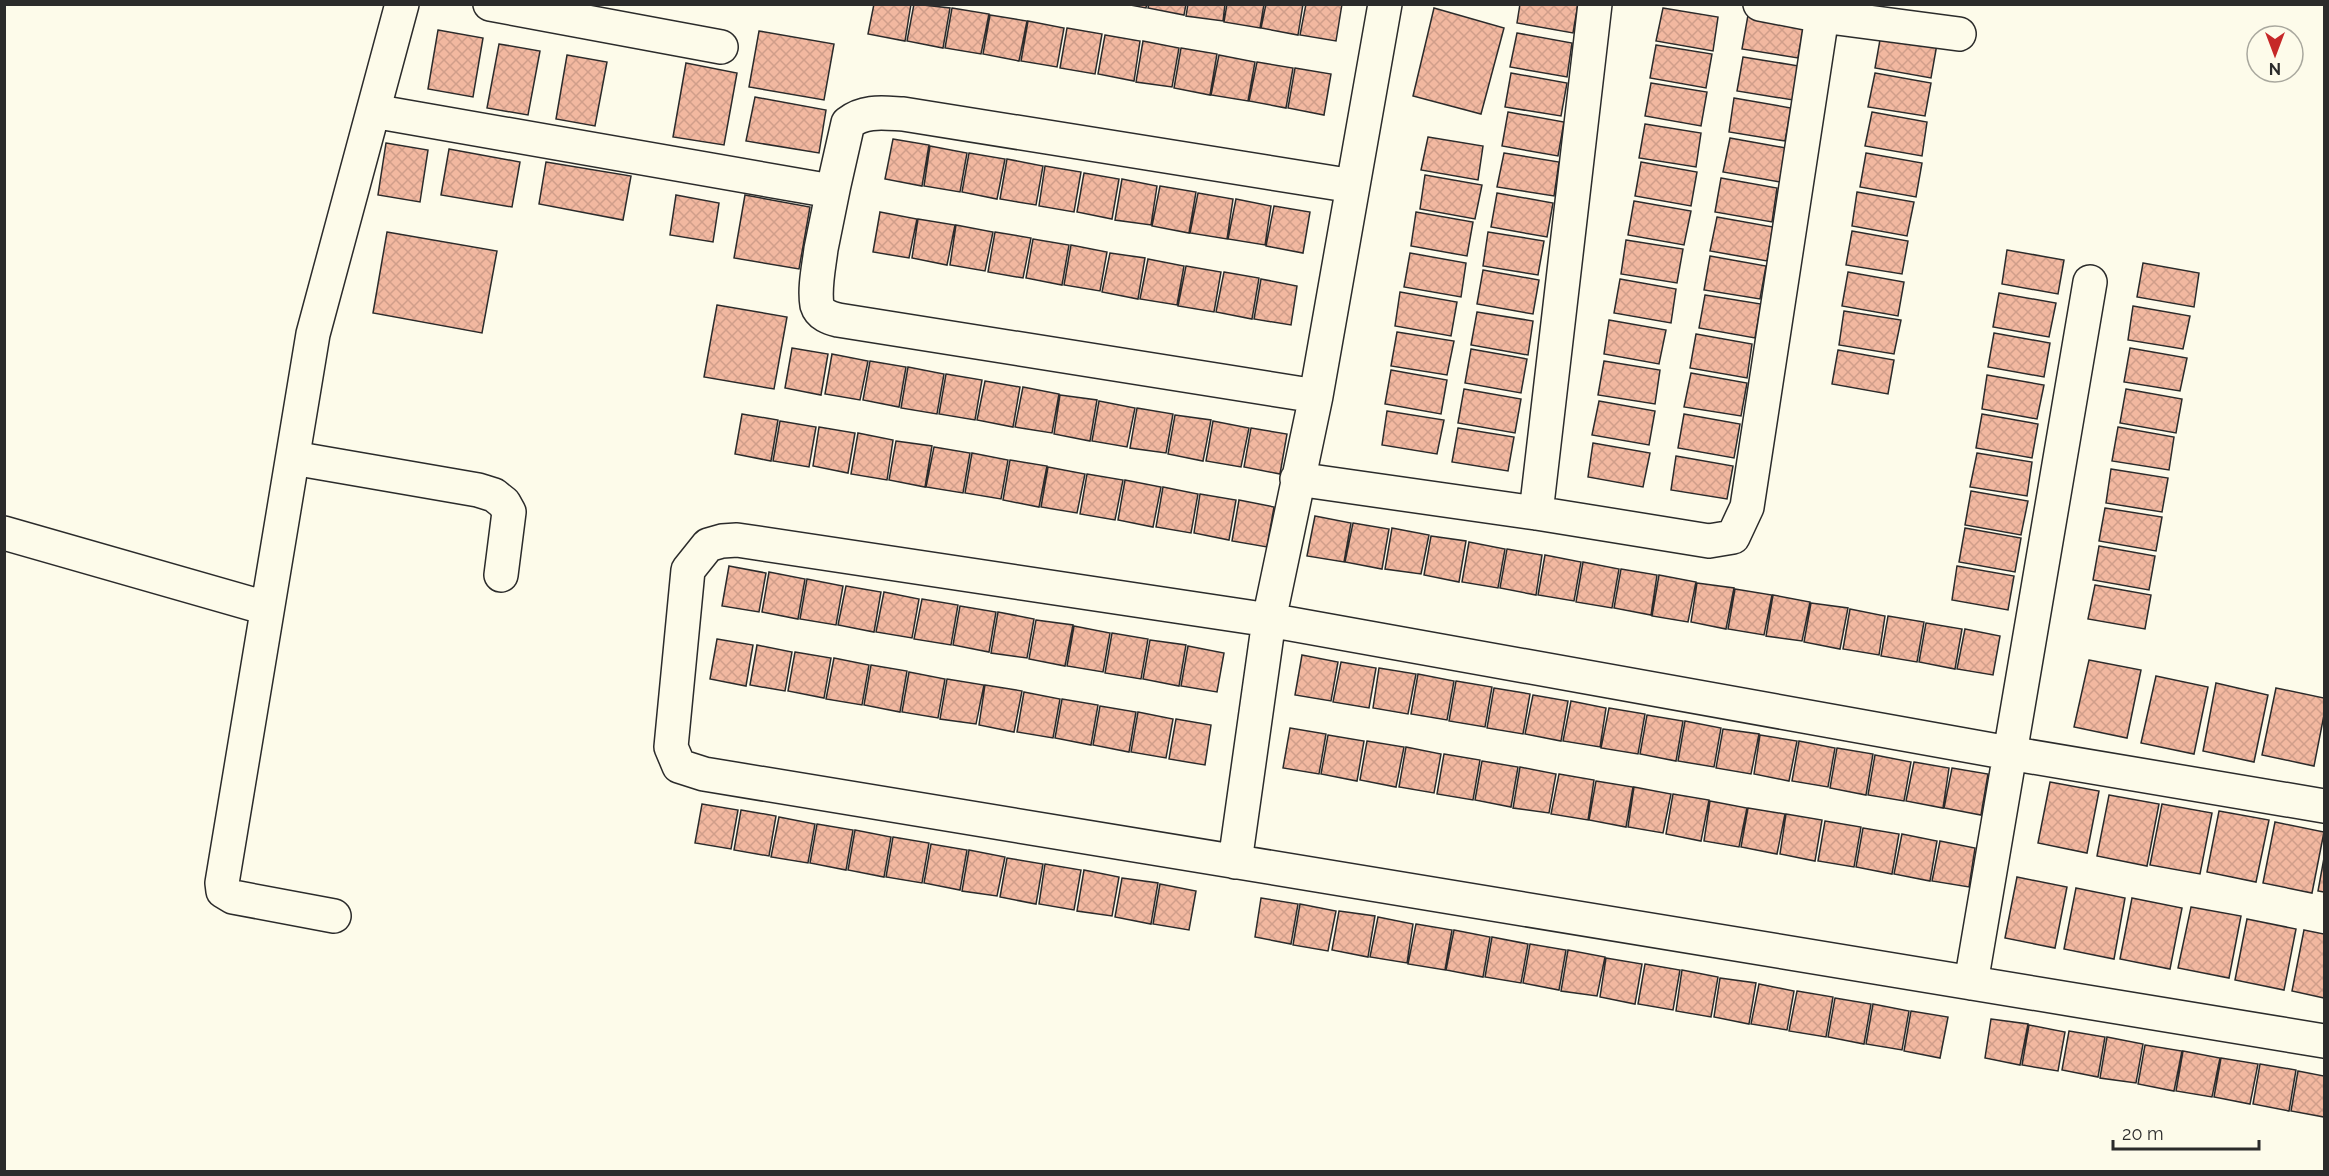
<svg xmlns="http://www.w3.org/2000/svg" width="2329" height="1176" viewBox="0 0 2329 1176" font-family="Raleway,sans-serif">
<defs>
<pattern id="building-cross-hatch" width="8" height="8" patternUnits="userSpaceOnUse" patternTransform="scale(1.5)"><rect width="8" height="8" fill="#f2b8a0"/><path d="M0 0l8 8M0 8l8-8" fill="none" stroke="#d09e8a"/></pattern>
</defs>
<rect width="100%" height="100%" fill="#fdfbea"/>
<path fill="url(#building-cross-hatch)" stroke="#2b2b2b" stroke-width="1.5" d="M874,4H911L905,41L868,34Z
M914,4L950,8L943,48L907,41Z
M1125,4H1147L1146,8Z
M1149,4H1186L1184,15L1148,8Z
M1188,4H1225L1223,21L1186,16Z
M1227,4H1264L1260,28L1224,22Z
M1266,4H1303L1298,35L1261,28Z
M1306,4H1342L1336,41L1300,35Z
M1520,4H1578L1573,33L1517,23Z
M952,8L989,14L981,54L945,48Z
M1434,8L1504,28L1481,114L1413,96Z
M1663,8L1718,17L1713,51L1656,41Z
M990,15L1027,21L1019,61L983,54Z
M1748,15L1804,24L1798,58L1742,49Z
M1028,21L1064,28L1057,67L1021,61Z
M1067,28L1102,34L1095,74L1060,68Z
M438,30L483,38L473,97L428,89Z
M759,31L834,44L824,100L749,87Z
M1517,33L1572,43L1567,77L1510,67Z
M1881,34L1937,44L1931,78L1875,68Z
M1105,35L1140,41L1134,81L1098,74Z
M1143,41L1179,48L1172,87L1136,82Z
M499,44L540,51L528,115L487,108Z
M1656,45L1712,54L1706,88L1650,78Z
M1181,48L1217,54L1210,95L1174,88Z
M567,55L607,62L595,126L556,119Z
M1219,55L1255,62L1248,101L1211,95Z
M1743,57L1799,66L1793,100L1737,91Z
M1257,62L1293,68L1286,108L1249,101Z
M686,63L737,73L724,145L673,137Z
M1295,68L1331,74L1324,115L1288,108Z
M1511,73L1567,83L1561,116L1505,107Z
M1875,73L1931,83L1925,116L1868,107Z
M1651,83L1707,92L1701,126L1645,116Z
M755,97L826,110L819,153L746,141Z
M1734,98L1791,108L1785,141L1729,132Z
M1508,112L1564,122L1558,156L1502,146Z
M1872,112L1927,122L1922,156L1865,146Z
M1645,124L1701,133L1696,167L1639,158Z
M1428,137L1483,146L1478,180L1421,170Z
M1730,138L1786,148L1780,182L1723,172Z
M893,139L929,145L922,186L885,179Z
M386,143L428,150L420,202L378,195Z
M930,146L967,153L960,192L924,186Z
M449,149L520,162L512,207L441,195Z
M969,153L1005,159L997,199L962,192Z
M1504,153L1559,162L1554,196L1497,187Z
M1866,153L1922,163L1916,197L1860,187Z
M1007,159L1043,166L1036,205L1000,199Z
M546,162L631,176L623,220L539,204Z
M1641,162L1697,172L1691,206L1635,196Z
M1045,166L1081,172L1074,212L1039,206Z
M1084,173L1119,179L1112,219L1077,212Z
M1425,175L1482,185L1475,219L1420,209Z
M1721,178L1777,188L1772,222L1715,212Z
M1122,179L1157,186L1151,225L1115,220Z
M1160,186L1196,192L1189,233L1152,226Z
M1857,192L1914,202L1907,236L1852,226Z
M1198,193L1233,199L1227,239L1190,233Z
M1497,193L1553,203L1547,237L1491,227Z
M676,195L719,203L713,242L670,235Z
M745,195L810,207L799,269L734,258Z
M1236,199L1271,206L1265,245L1228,239Z
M1634,201L1691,211L1684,245L1628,235Z
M1274,206L1310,212L1303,253L1266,246Z
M880,212L917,219L909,258L873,252Z
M1416,212L1473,222L1467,256L1411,246Z
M1717,217L1773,227L1767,261L1710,251Z
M918,219L955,225L947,265L912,258Z
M956,225L993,232L985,271L950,265Z
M1852,231L1908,241L1902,274L1846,265Z
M387,232L497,251L482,333L373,313Z
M995,232L1031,238L1023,278L988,272Z
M1488,232L1544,241L1538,275L1483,266Z
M1033,239L1069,245L1062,285L1026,278Z
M1626,240L1683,249L1677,283L1621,274Z
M1071,245L1107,252L1100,291L1064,285Z
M2007,250L2064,260L2058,294L2002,284Z
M1110,253L1145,258L1138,299L1102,292Z
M1410,253L1466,263L1461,297L1404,287Z
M1710,256L1766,266L1760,299L1704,290Z
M1148,259L1184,266L1177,305L1140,299Z
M2143,263L2199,273L2194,307L2137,297Z
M1186,266L1221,272L1214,312L1178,306Z
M1483,270L1539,280L1533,314L1477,304Z
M1224,272L1259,278L1252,319L1216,312Z
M1848,272L1904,282L1898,316L1842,306Z
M1261,279L1297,286L1291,325L1254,319Z
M1620,279L1676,289L1671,323L1614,313Z
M1400,292L1457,302L1451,336L1395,326Z
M1999,293L2056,303L2049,337L1993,327Z
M1705,295L1761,304L1755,338L1699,328Z
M717,305L787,317L774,389L704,377Z
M2133,306L2190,316L2183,349L2128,340Z
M1844,311L1901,320L1894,354L1839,345Z
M1477,312L1533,321L1528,355L1471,345Z
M1609,320L1666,330L1659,364L1604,354Z
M1397,332L1454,341L1447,375L1391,366Z
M1994,333L2050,343L2044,377L1988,367Z
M1696,334L1752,344L1747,378L1690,368Z
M792,348L828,354L821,395L785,388Z
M2130,348L2187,358L2180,391L2124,382Z
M1471,349L1527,359L1521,393L1465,383Z
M1838,350L1894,360L1888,394L1832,384Z
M832,354L868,361L860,400L825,394Z
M870,361L906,367L899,407L863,400Z
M1604,361L1660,370L1655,404L1598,395Z
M908,367L944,374L937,414L901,408Z
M1391,370L1447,380L1441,414L1385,404Z
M1691,373L1747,383L1741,416L1684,407Z
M946,374L982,380L975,420L939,414Z
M1987,375L2044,385L2037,419L1982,409Z
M985,381L1020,387L1013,427L977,420Z
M1023,387L1059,394L1052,433L1015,427Z
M1464,389L1521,399L1515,433L1458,423Z
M2126,389L2182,399L2176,433L2120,423Z
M1060,395L1097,400L1090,441L1054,434Z
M1099,401L1135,408L1127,447L1092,441Z
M1599,401L1655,411L1649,445L1592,435Z
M1137,408L1173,414L1166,453L1130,448Z
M1387,411L1444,420L1437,454L1382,445Z
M742,414L778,420L771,461L735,454Z
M1684,414L1740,424L1734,458L1678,448Z
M1982,414L2038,424L2032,458L1976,448Z
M1175,415L1211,420L1203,461L1168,454Z
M780,421L816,427L809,467L773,461Z
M1213,421L1249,428L1241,467L1206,461Z
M819,427L855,433L848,473L813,466Z
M2118,427L2174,437L2169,470L2112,461Z
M1251,428L1287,434L1280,474L1244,467Z
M1458,428L1514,437L1508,471L1452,462Z
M858,433L893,440L887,480L851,474Z
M896,441L932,446L925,487L889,480Z
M1593,443L1650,453L1643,487L1588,477Z
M934,447L970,453L963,493L926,487Z
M972,453L1008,460L1001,499L965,493Z
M1977,453L2032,462L2027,496L1970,487Z
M1676,456L1733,466L1727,499L1671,490Z
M1010,460L1047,466L1039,507L1003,500Z
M1048,467L1085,474L1077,513L1041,507Z
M2111,469L2168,478L2162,512L2106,503Z
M1087,474L1123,480L1115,520L1080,514Z
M1125,480L1161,487L1153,527L1118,520Z
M1163,487L1198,494L1191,533L1156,527Z
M1971,491L2028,501L2021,535L1965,525Z
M1200,494L1236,500L1229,540L1194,533Z
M1239,500L1274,507L1267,547L1232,541Z
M2105,508L2162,517L2156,551L2099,541Z
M1315,516L1351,523L1344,562L1307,556Z
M1353,523L1389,529L1382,569L1345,562Z
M1392,528L1429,535L1421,574L1385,569Z
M1965,528L2021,538L2015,572L1959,562Z
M1431,536L1466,541L1459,582L1424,575Z
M1469,542L1505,549L1498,588L1462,582Z
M2099,546L2155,556L2149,590L2093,580Z
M1507,549L1542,555L1536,595L1500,588Z
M1545,555L1581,562L1574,601L1538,595Z
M1583,562L1619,569L1612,608L1576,602Z
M729,566L766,573L759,612L722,606Z
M1957,566L2014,576L2008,610L1952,600Z
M1621,569L1657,575L1651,615L1614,608Z
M769,572L805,579L798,619L762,612Z
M1659,575L1696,582L1688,622L1652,616Z
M807,579L843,586L836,625L800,619Z
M1697,583L1734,588L1726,629L1691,622Z
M2095,585L2151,595L2145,629L2088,619Z
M846,586L881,592L874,632L838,625Z
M1735,589L1772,595L1764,635L1728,629Z
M884,592L919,599L912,638L876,632Z
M1773,595L1810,602L1802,641L1766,636Z
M922,599L958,605L951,645L914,639Z
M1811,603L1848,608L1840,649L1804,642Z
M960,606L996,612L989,652L953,645Z
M1850,609L1885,616L1879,655L1843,649Z
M998,612L1034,619L1027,658L991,653Z
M1888,616L1924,622L1917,662L1881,656Z
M1036,620L1073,625L1065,666L1029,659Z
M1926,623L1962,629L1955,669L1919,662Z
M1074,626L1110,633L1103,672L1067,666Z
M1965,629L2000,636L1993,675L1957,669Z
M1112,633L1148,639L1141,679L1105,673Z
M717,639L753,645L746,686L710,679Z
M1150,640L1186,645L1179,686L1143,679Z
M757,645L792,652L785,691L750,685Z
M1188,646L1224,653L1217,692L1181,686Z
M795,652L831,658L824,698L788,691Z
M1302,655L1338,662L1331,701L1295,695Z
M834,658L869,665L862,705L826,699Z
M2089,660L2141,670L2127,738L2074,727Z
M1341,662L1376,668L1369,708L1333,702Z
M871,665L907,671L900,712L864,705Z
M1379,668L1416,674L1408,714L1373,708Z
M909,672L945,679L938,718L902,712Z
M1418,674L1454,681L1447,720L1411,714Z
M2156,676L2208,687L2194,754L2141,743Z
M947,679L984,685L976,724L940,719Z
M1456,681L1492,687L1485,727L1449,721Z
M2216,683L2268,695L2254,762L2203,751Z
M985,685L1022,691L1014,732L979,725Z
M1494,688L1530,694L1523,734L1487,728Z
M2276,688L2324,698V715L2314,766L2262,755Z
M1024,692L1060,699L1053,738L1017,732Z
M1533,695L1568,701L1561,741L1525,734Z
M1062,699L1098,705L1091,745L1055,738Z
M1571,701L1606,708L1600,747L1563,741Z
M1100,706L1136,712L1129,752L1093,745Z
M1609,708L1645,714L1638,754L1601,748Z
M1138,712L1173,719L1166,758L1131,752Z
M1647,715L1683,721L1676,761L1640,754Z
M1176,719L1211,725L1205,765L1169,759Z
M1685,721L1721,728L1714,767L1678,761Z
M1290,728L1326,734L1319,774L1283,768Z
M1723,729L1759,734L1751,774L1716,768Z
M1328,735L1364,741L1357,781L1321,774Z
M1760,735L1797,741L1789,781L1754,774Z
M1367,741L1404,747L1396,787L1360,780Z
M1799,741L1835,748L1828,787L1792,781Z
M1406,747L1441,754L1434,793L1399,787Z
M1837,748L1873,754L1866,795L1830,788Z
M1444,754L1480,760L1473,800L1437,794Z
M1875,755L1911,762L1904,801L1868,795Z
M1482,761L1518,767L1511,807L1475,800Z
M1914,762L1949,768L1943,808L1906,801Z
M1520,767L1556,774L1549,813L1513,808Z
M1952,768L1988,774L1981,815L1944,808Z
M1559,774L1594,780L1588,820L1551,814Z
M1596,781L1633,787L1626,827L1589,820Z
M2050,782L2099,791L2087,853L2038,843Z
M1634,787L1671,794L1663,833L1628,827Z
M1673,794L1709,800L1701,841L1666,834Z
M2109,795L2159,804L2147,866L2097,856Z
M1710,801L1747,808L1739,847L1704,841Z
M702,804L738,810L731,849L695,843Z
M2162,804L2212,813L2200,874L2150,865Z
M1748,808L1785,814L1777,854L1741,847Z
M741,810L776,816L769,856L734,850Z
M2219,811L2269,820L2256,882L2207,872Z
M1786,814L1822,820L1815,861L1780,854Z
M779,817L815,824L808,863L771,857Z
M1825,821L1861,827L1854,867L1818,861Z
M2275,822L2324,832L2312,893L2263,883Z
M817,824L853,830L846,870L810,863Z
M1863,828L1899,834L1892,874L1856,867Z
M855,830L891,837L884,877L848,870Z
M1902,834L1937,841L1930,881L1894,874Z
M893,837L929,843L922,883L886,877Z
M1940,841L1975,848L1969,887L1932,881Z
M931,844L967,850L960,890L924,883Z
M969,850L1005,857L997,896L962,891Z
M1007,858L1043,864L1036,904L1000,897Z
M2324,858V892L2318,891Z
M1045,864L1081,870L1074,910L1039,904Z
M1084,870L1119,877L1112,916L1077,911Z
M2017,877L2067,887L2055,948L2005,938Z
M1122,878L1158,883L1151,924L1115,917Z
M1160,884L1196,891L1189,930L1153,924Z
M2076,888L2125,898L2114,959L2064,949Z
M1261,898L1298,904L1291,944L1255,937Z
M2132,898L2182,908L2170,969L2120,959Z
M1300,904L1336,911L1328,951L1293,945Z
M2191,907L2241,916L2229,978L2178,968Z
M1339,911L1375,916L1368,957L1332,950Z
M1378,917L1413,924L1407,963L1370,957Z
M2247,919L2296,929L2284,990L2235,980Z
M1416,924L1452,930L1445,970L1408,964Z
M1454,930L1490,937L1483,977L1446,970Z
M2304,930L2324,934V998L2292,991Z
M1492,937L1528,944L1521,983L1485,977Z
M1530,944L1566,950L1559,990L1523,983Z
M1568,950L1605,957L1597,996L1561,991Z
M1606,958L1642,964L1635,1004L1600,997Z
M1645,964L1680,970L1673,1010L1638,1004Z
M1682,970L1718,977L1711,1017L1676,1011Z
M1720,978L1756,983L1749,1024L1714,1017Z
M1759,984L1794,991L1787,1030L1751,1024Z
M1797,991L1833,997L1826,1037L1789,1031Z
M1835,998L1871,1004L1864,1044L1828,1037Z
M1873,1004L1909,1011L1902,1050L1866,1044Z
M1911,1011L1948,1017L1940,1058L1904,1051Z
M1991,1019L2028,1024L2020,1065L1985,1058Z
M2029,1025L2065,1032L2058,1071L2022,1065Z
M2069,1031L2105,1037L2098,1077L2062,1070Z
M2107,1037L2143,1044L2136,1083L2100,1078Z
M2145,1045L2182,1051L2174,1091L2138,1084Z
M2183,1051L2220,1058L2212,1097L2176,1091Z
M2221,1058L2258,1064L2250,1104L2214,1097Z
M2260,1064L2296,1070L2289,1111L2253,1104Z
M2298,1071L2324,1076V1117L2291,1111Z"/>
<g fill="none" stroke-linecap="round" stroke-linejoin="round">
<g stroke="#2b2b2b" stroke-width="36">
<path id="minor" d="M490,4L721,47
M1760,4L1822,16L1959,34
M373,111L831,191
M1316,396L838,320C830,318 820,315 817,305C814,288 819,266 821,249C829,207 838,165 848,123C865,110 883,113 903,114L1353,186
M293,458L478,490L494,495L504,503L509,512L501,575
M1297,479L1536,513L1709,541L1733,537L1747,507L1822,16
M1536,513L1595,4
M4,533L266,608
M2324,806L2009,753L1269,620L737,540L722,541L708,545L688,570L671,747L679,766L704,774L2324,1041
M1235,862L1269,620L1316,396L1385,4
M334,916L233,897L223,891L222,883L313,334L402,4
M1971,983L2090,282"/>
</g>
<use href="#minor" stroke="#fdfbea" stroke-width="33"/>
</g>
<rect width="2329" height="1176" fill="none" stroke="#2b2b2b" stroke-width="12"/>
<g transform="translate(2275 54) rotate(180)"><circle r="28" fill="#fdfbea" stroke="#a9a89e" stroke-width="1.5"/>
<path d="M0-4.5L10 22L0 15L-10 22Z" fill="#c62828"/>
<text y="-9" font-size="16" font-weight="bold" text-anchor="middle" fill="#2b2b2b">N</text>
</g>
<path d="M2113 1140v9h146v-9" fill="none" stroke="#2b2b2b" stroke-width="3"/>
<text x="2122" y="1140" font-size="18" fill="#2b2b2b" stroke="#fdfbea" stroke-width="4.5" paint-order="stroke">20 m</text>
</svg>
